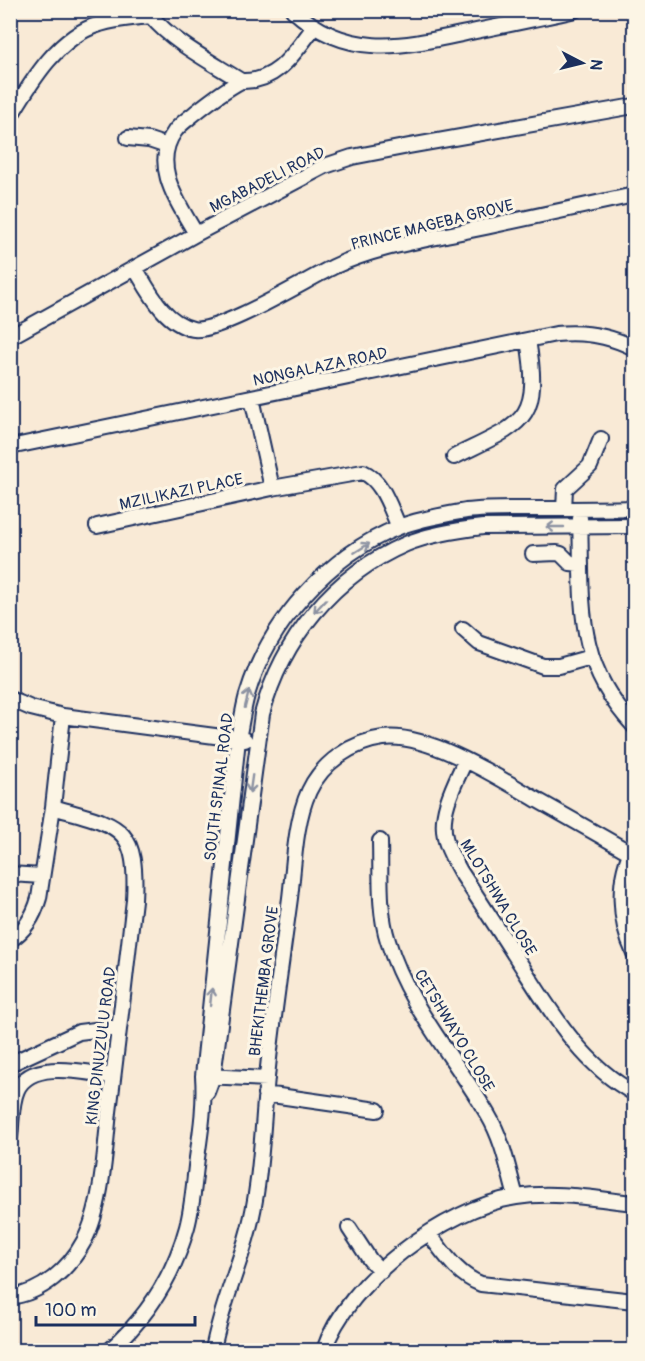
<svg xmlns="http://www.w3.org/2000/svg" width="645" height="1361" viewBox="0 0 645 1361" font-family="Pangolin,sans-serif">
<rect width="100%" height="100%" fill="#f9ead6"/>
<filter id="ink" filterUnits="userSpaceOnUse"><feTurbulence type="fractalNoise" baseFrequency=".0167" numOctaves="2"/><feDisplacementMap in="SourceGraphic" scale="12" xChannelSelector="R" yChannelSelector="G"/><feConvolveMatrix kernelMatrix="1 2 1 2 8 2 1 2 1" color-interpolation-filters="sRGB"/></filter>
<g filter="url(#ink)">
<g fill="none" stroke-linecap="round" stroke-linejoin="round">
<g stroke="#1b2f5e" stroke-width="18">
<path id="minor" d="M293,10C349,61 405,46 471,32C506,25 541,18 575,10
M10,117C31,82 58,36 100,24C116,19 134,18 151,16C172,42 213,63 241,81C277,83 295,52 314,27
M128,138L149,140L167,146
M196,234C179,204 150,165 175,131C180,124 188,119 195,113C210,101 224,90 241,81
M135,268C149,291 164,323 193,329C218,334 306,280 333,267C373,248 418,241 461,232C519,220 577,207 634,195
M10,337L196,234L325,166L352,157L409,146L634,106
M252,398L272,488
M10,447L556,334C585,331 609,335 634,348
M454,457C522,423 542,423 528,340
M564,509L565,489L590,466L601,439
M580,518C583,600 573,661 634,726
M97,526L272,488L363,472C383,481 390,508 399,527
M533,554L557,553L561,554L570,563L581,564
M463,629L479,643L543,666H559L591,657
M10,699L31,708L63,716L53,807L39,898C34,916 26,930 10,940
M63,716L245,740
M465,761C455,783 439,812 445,837C447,849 454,860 460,871C481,903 502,935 523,968C553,1015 583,1065 634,1093
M380,841C381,873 378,910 388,941C407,1005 455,1058 488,1115C503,1140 508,1169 516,1197
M634,846C616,878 619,922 634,953
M10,874L42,876
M10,1064L79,1032L119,1027
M205,1076L267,1079
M207,1092L213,1076L262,714C282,639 334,575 406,544C430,534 457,530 483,527L634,526
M265,1094L377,1110
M10,1137C12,1122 11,1103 17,1090C31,1058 87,1073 113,1076
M349,1228L370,1260L381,1271
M429,1234C444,1253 457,1275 481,1284L634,1301
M10,1297C42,1293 69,1269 84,1241C102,1208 105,1150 109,1112C118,1041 126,971 134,900C138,824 119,826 53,807
M110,1350C147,1317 174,1275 187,1227C193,1205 194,1181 197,1158C201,1130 205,1104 203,1076L238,739C241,725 243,709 247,695C268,623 329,555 399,527C419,519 444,515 466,511C490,508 514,509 539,509C571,509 603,509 634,508
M213,1350C222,1299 247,1252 255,1200C262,1160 263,1118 267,1077C273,1017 282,958 290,898C294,865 295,821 309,791C322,763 352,742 383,738C428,732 501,779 539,801C571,819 603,837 634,855
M324,1350C347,1281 445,1208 516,1197C556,1191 596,1199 634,1203"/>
</g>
<use href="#minor" stroke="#fcf5e5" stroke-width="14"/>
</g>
<defs><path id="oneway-shaft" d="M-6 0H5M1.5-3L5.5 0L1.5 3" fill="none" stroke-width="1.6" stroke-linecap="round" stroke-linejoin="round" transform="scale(1.5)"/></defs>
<g stroke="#8c92a2">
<use href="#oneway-shaft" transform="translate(555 527) rotate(180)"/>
<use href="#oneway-shaft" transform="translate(362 548) rotate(-32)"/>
<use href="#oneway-shaft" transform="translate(320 606) rotate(133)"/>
<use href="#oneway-shaft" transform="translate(247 699) rotate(-76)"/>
<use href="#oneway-shaft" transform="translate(251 784) rotate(98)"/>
<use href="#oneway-shaft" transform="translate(211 997) rotate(-84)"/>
</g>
</g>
<g text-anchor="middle" stroke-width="6" stroke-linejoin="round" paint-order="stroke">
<g font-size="16" fill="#1b2f5e" stroke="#fcf5e5">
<text transform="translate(267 179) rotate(-27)" y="6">MGABADELI ROAD</text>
<text transform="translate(432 224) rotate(-14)" y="6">PRINCE MAGEBA GROVE</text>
<text transform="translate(320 366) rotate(-12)" y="6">NONGALAZA ROAD</text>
<text transform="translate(181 491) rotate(-12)" y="6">MZILIKAZI PLACE</text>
<text transform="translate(218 787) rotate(-83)" y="6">SOUTH SPINAL ROAD</text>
<text transform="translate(499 897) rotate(59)" y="6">MLOTSHWA CLOSE</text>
<text transform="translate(263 981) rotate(-83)" y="6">BHEKITHEMBA GROVE</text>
<text transform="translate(455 1030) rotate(59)" y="6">CETSHWAYO CLOSE</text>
<text transform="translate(100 1046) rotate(-83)" y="6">KING DINUZULU ROAD</text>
</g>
</g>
<rect width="645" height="1361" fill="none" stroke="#fcf5e5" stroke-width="36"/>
<rect x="18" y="18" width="609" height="1325" fill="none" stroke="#1b2f5e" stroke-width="2" filter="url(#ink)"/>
<g transform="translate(582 63) rotate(97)" stroke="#fcf5e5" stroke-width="4.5" paint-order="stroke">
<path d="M0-4.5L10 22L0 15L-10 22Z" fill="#1b2f5e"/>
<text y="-9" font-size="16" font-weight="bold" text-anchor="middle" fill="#1b2f5e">N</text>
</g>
<path d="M36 1316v9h159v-9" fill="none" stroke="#1b2f5e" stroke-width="3"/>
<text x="45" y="1316" font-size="18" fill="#1b2f5e" stroke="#fcf5e5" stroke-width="4.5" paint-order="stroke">100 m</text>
</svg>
